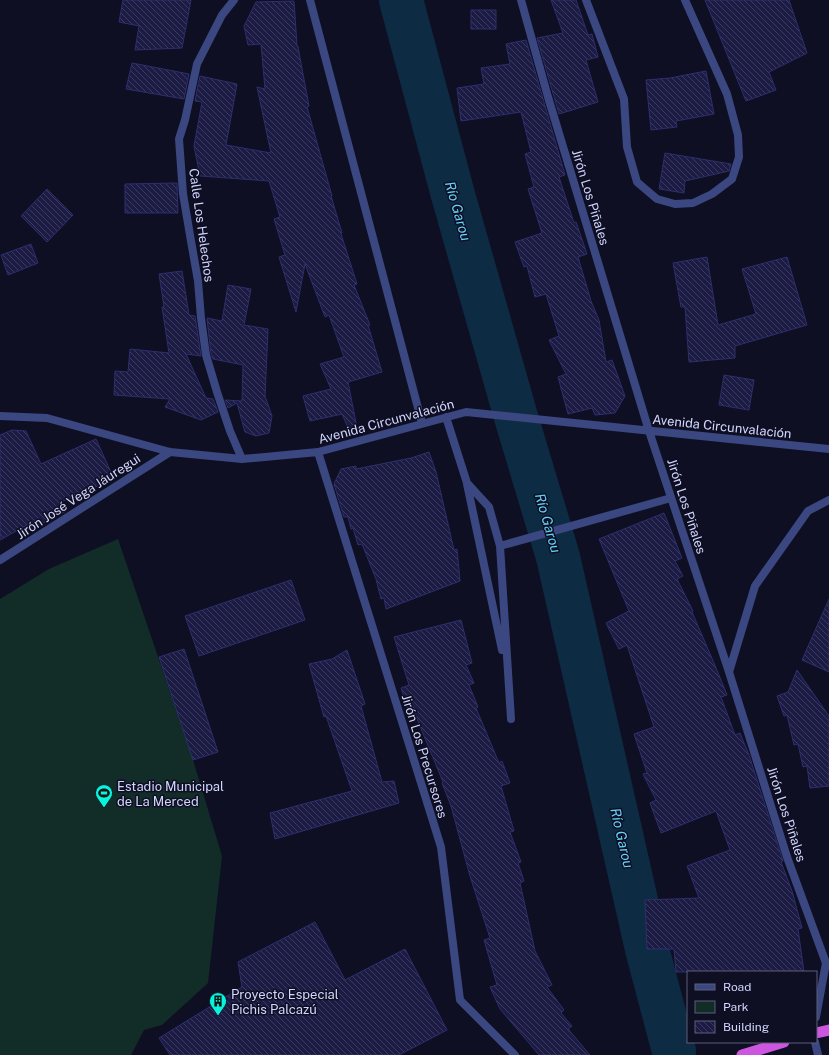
<svg xmlns="http://www.w3.org/2000/svg" width="829" height="1055" viewBox="0 0 829 1055" font-family="'Public Sans',sans-serif">
<defs>
<pattern id="building-back-hatch" width="6" height="6" patternUnits="userSpaceOnUse"><rect width="6" height="6" fill="#1b1b44"/><path d="M-1 5l2 2M0 0l6 6M5-1l2 2" fill="none" stroke="#3b3b60"/></pattern>
</defs>
<rect width="100%" height="100%" fill="#0f0f23"/>
<path fill="#122d27" d="M118,539L193,760L222,856L208,983L162,1025L144,1030L131,1055H0V599L49,569Z"/>
<g fill="none" stroke-linecap="round" stroke-linejoin="round">
<path stroke="#0d2c44" stroke-width="44" d="M401,0L453,195L516,417L558,557L647,949L674,1051"/>
</g>
<path fill="url(#building-back-hatch)" stroke="#2e2e6f" d="M123,0H191L182,48L135,50L139,26L119,22Z
M551,0H576L588,35L592,34L598,57L586,60L598,102L559,114L537,38L563,33Z
M705,0H789L807,53L769,72L776,90L746,101Z
M294,1L297,46H298L300,58L309,106L307,107L332,196H331L342,233L341,234L357,284L354,285L370,325H368L382,372L348,382L357,428L349,430L342,414L310,421L303,396L331,389L320,364L344,357L329,315L325,317L305,264L296,312L279,257L285,255L274,219L280,217L269,181L200,176L194,146L202,102L195,101L200,76L237,84L226,145L271,153L257,87L265,89L261,44L248,45L244,26L256,2Z
M471,10H496V29H471Z
M526,40L565,175L559,177L574,223L576,222L587,254L578,257L591,301L599,320L606,362L612,360L625,396L615,413L595,415L592,408L568,414L558,377L566,374L549,340L559,336L546,294L535,297L527,266L524,267L515,242L542,233L528,189L534,187L525,154L531,152L521,112L461,121L457,88L484,84L481,68L510,64L506,44Z
M132,63L189,74L184,99L126,89Z
M706,71L714,114L676,121L677,127L651,130L646,80L670,78Z
M665,153L731,164L729,171L685,181L684,193L659,189Z
M177,183L178,213H125V184Z
M47,189L73,215L47,242L21,216Z
M31,244L38,263L8,275L1,255Z
M707,257L718,325L756,314L742,269L787,257L807,325L735,346V358L689,362L685,307H681L673,263Z
M182,271L189,315L195,316L201,356L186,354L206,398L213,399L218,412L201,420L165,407L170,399L114,395L115,371L128,372L130,349L169,353L162,307H164L159,274Z
M228,285L251,289L244,325L268,329L265,396L272,416L269,433L256,436L245,432L237,403L228,408L225,400L242,401L243,365L213,359L211,354L207,318L222,321Z
M724,375L754,380L749,410L719,405Z
M12,430L26,431L41,464L96,439L114,479L61,502L66,511L30,530L27,525L0,540V435Z
M429,452L436,472L454,550L457,549L460,581L386,609L384,598L381,599L376,579L362,544L358,545L353,528L351,529L348,517H344L334,484L341,469L356,466V469L411,458Z
M664,513L682,558L675,561L683,576L677,579L693,611L692,612L714,663L727,695L721,697L735,735L740,733L749,755L783,861L781,862L792,891L802,928L798,929L804,972H676L674,949H647L645,900L699,898L687,866L730,850L716,811L661,833L650,803L656,800L643,774L647,773L634,734L654,727L627,645L619,649L606,623L629,611L599,539Z
M291,580L305,620L199,656L185,616Z
M829,599V672L802,660Z
M461,620L472,663L466,665L474,683L469,685L478,707L476,708L499,763L502,761L510,783L501,786L514,831L510,832L521,862L518,863L524,881L520,883L535,951L552,985L547,987L564,1010L561,1013L572,1026L568,1029L590,1055H539L500,1009L490,987L497,985L484,940L490,938L470,876L451,806L442,783L443,782L413,709L408,710L401,688L409,685L394,637Z
M184,649L218,752L193,760L159,657Z
M347,650L365,704L361,706L382,782L394,781L399,803L275,839L270,813L352,791L326,716L324,717L309,664L332,659Z
M797,670L829,716V786L810,788L807,766L803,767L798,744L794,745L787,715L784,716L777,696L788,692Z
M315,922L345,980L405,949L447,1030L399,1055H170L159,1038L242,987L238,962Z"/>
<g fill="none" stroke-linecap="round" stroke-linejoin="round">
<path stroke="#3b4781" stroke-width="8" d="M234,0L222,15L197,64L185,120L179,139L183,194L191,241L198,281L201,318L206,355L217,392L230,431L242,459
M310,0L422,423
M521,0L548,97L649,431L729,672L787,857L826,963L816,1017
M586,0L624,99L627,147L637,182L657,199L675,204L693,203L712,194L732,179L739,157L738,135L727,94L685,0
M0,416L47,418L170,452L242,459L318,452L466,412L829,449
M446,417L467,483L489,507L500,546L511,719
M318,452L441,847L460,1000L515,1055
M467,484L502,650
M500,546L671,498
M0,560L170,452
M729,672L755,586L808,511L829,500
M815,1042L818,1055"/>
<path stroke="#cc56df" stroke-width="11" d="M816,1033L829,1030
M742,1055L784,1042"/>
</g>
<defs>
<g id="stadium-pin" transform="scale(0.9)"><path d="M0 17L-7.5 6A9.5 9.5 0 1 1 7.5 6Z" fill="#07f5dd" stroke="#0f0f23"/><path d="M0-5a6.5 5 0 1 0 0 10a6.5 5 0 1 0 0-10ZM-3.5-1.8h7v3.6h-7Z" fill="#111"/></g>
<g id="building-pin" transform="scale(0.9)"><path d="M0 17L-7.5 6A9.5 9.5 0 1 1 7.5 6Z" fill="#07f5dd" stroke="#0f0f23"/><path d="M-4-6H4V6H1V3H-1V6H-4ZM-2.5-4.3h1.7v1.8h-1.7ZM.8-4.3h1.7v1.8H.8ZM-2.5-1h1.7V.8h-1.7ZM.8-1h1.7V.8H.8Z" fill="#111"/></g>
</defs>
<g fill-rule="evenodd">
<use href="#stadium-pin" x="104" y="793"/>
<use href="#building-pin" x="218" y="1001"/>
</g>
<g text-anchor="middle" stroke-width="3" stroke-linejoin="round" paint-order="stroke">
<g font-size="13" fill="#d2d6fe" stroke="#0f0f23">
<text transform="translate(591 197) rotate(73)" y="5">Jirón Los Piñales</text>
<text transform="translate(202 225) rotate(82)" y="5">Calle Los Helechos</text>
<text transform="translate(386 421) rotate(-15)" y="5">Avenida Circunvalación</text>
<text transform="translate(722 426) rotate(6)" y="5">Avenida Circunvalación</text>
<text transform="translate(78 496) rotate(-33)" y="5">Jirón José Vega Jáuregui</text>
<text transform="translate(687 506) rotate(72)" y="5">Jirón Los Piñales</text>
<text transform="translate(425 756) rotate(73)" y="5">Jirón Los Precursores</text>
<text transform="translate(787 814) rotate(72)" y="5">Jirón Los Piñales</text>
</g>
<g font-size="13" fill="#d2d6fe" stroke="#0f0f23" text-anchor="start">
<text x="117" y="791">Estadio Municipal<tspan x="117" dy="15">de La Merced</tspan></text>
<text x="231" y="999">Proyecto Especial<tspan x="231" dy="15">Pichis Palcazú</tspan></text>
</g>
<g font-size="14" font-style="italic" fill="#63d3fb" stroke="#0f0f23">
<text transform="translate(458 211) rotate(74)" y="5">Río Garou</text>
<text transform="translate(548 523) rotate(74)" y="5">Río Garou</text>
<text transform="translate(622 838) rotate(77)" y="5">Río Garou</text>
</g>
</g>
<rect x="687" y="971" width="130" height="72" fill="#0f0f23" stroke="#5d5f7b"/>
<rect x="695" y="984" width="20" height="6" fill="#3b4781" stroke="#5d5f7b"/>
<text x="723" y="991" font-size="12" fill="#d2d6fe">Road</text>
<rect x="695" y="1001" width="20" height="12" fill="#122d27" stroke="#5d5f7b"/>
<text x="723" y="1011" font-size="12" fill="#d2d6fe">Park</text>
<rect x="695" y="1021" width="20" height="12" fill="url(#building-back-hatch)" stroke="#5d5f7b"/>
<text x="723" y="1031" font-size="12" fill="#d2d6fe">Building</text>
</svg>
